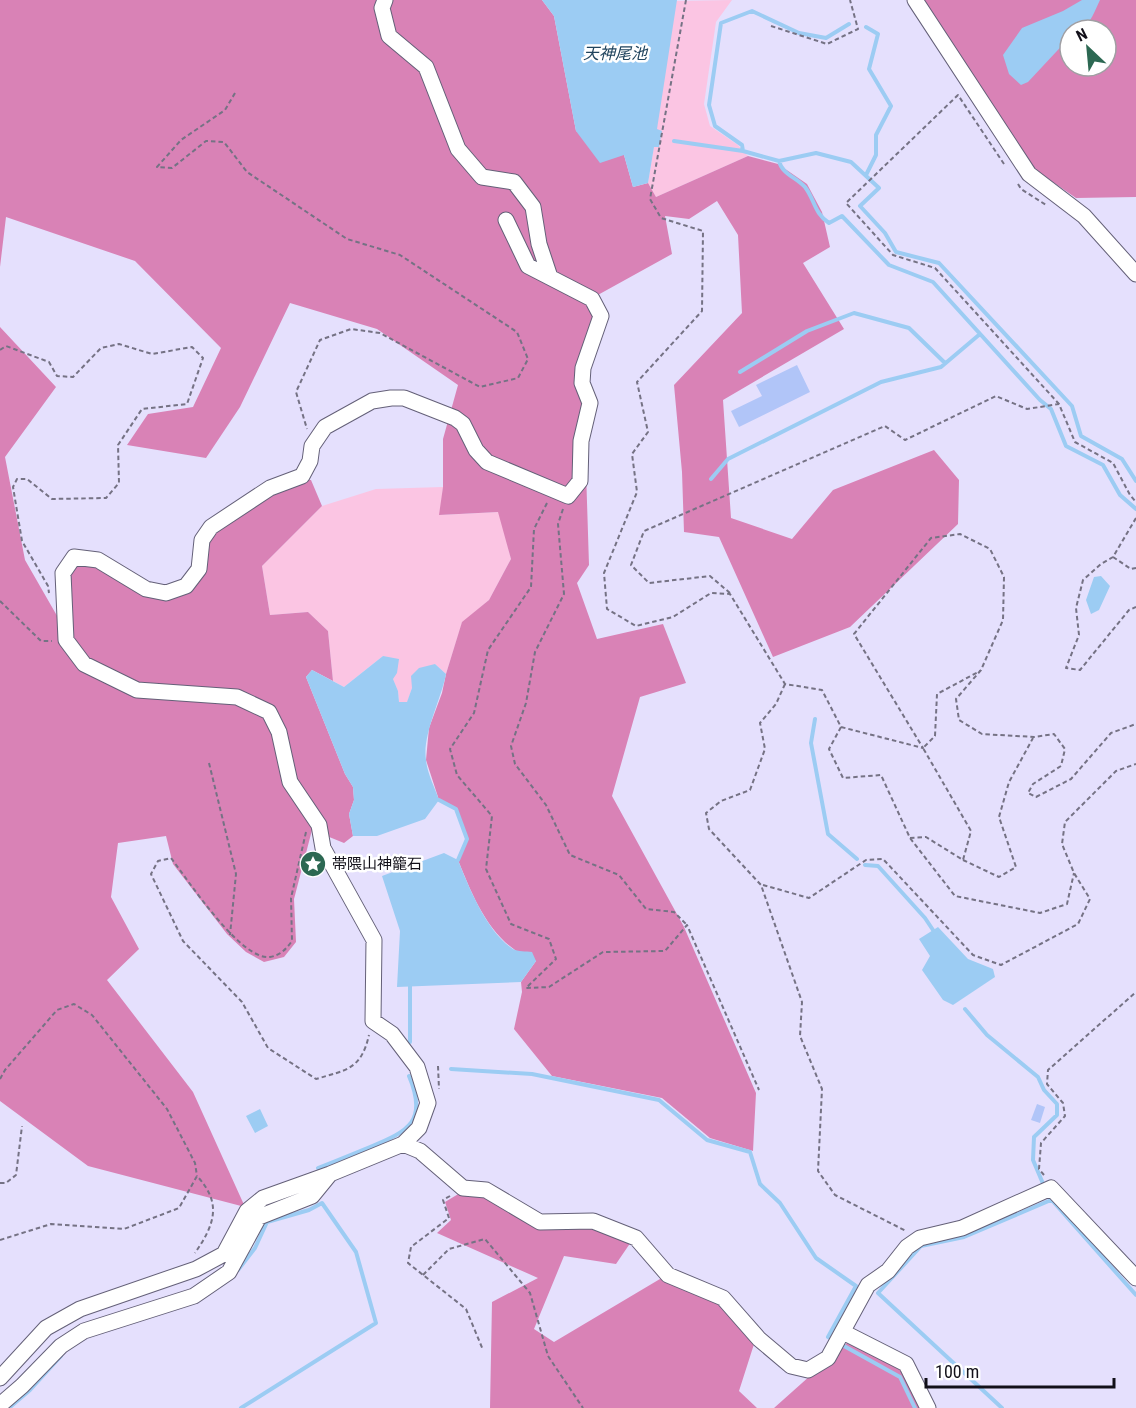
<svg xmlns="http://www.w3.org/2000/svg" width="1136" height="1408" viewBox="0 0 1136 1408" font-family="'Roboto Condensed','Noto Sans JP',sans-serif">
<rect width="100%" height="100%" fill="#e5e0fd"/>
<path fill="#fbc5e3" d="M732,0L716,22L704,104L710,126L738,145L748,156L656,197L648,183L654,146L659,147L661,131L656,130L676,1Z
M443,487L440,515L499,512L511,559L489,600L462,623L446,674L435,664L412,688L407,703L399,702L398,691L383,656L344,687L333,681L328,631L308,612L270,615L262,566L322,506L376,489Z"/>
<path fill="#d982b6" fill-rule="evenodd" d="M0,0H542L554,16L576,131L624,155L633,187L648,183L656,197L748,156L778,164L807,184L822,212L830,247L803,263L844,329L723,400L731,518L792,539L833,490L934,450L959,480L958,524L850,627L773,657L719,537L684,532L682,472L674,385L742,313L738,235L717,201L689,219L665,216L672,254L596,296L586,381L585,439L589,565L577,583L597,639L663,624L686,683L640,697L612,796L684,927L756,1093L753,1151L710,1138L662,1098L552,1076L514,1029L522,992L521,982L536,961C529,957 521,955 515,950C486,930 471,892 458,860L467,839L456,809L439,800L426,760L429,728L442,693L446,674L462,622L489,600L511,559L498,512L439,515L443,487V439L458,385L377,329L290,303L240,407L206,458L127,445L148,414L193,407L221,348L135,261L6,217L0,267Z
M924,0H1136V197L1076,198L1034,169ZM1070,30H1106V66H1070Z
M0,327L56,387L5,457L25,560L60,621L72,553L145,585L164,589L183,582L194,567L199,537L271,480H311L322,506L262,566L270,615L308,612L328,631L333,681L312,670L306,677L345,774L353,787L354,800L349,814L353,836L344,843L312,830L294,899L296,942L284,957L264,962L246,952L227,934L173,864L166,836L118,843L111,897L139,949L107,980L193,1092L245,1207L88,1166L0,1101Z
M465,1190L485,1194L537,1223L590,1222L633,1239L616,1264L564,1256L534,1329L554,1342L665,1276L720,1299L755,1341L739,1391L757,1408H490L492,1302L538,1278L437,1233L451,1220L445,1202Z
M848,1342L903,1366L924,1408H774Z"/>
<path fill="#9cccf3" d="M542,0H677L657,129L662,131L659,147H654L648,183L633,187L624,155L600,163L576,131L554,16Z
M1082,0H1100C1092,16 1090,30 1070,30V37L1028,82L1021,85L1009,74L1003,55L1022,28L1063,11Z
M1101,576L1110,586L1099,610L1091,614L1086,600L1094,577Z
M383,656L399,659L397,673L393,679L398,691L399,702H407L412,688L411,676L419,668L435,664L446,674C441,700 422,735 426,760C427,773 435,788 439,800L425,819L377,836H353L349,814L354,800L353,787L345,774L306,677L312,670L344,687Z
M444,853L458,860C469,888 487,932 513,949C518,952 526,951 532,952L536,961L521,982L397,987L400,931L382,876Z
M938,927L968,959L993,969L995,977L953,1005L943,1000L922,970L930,956L919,939Z
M260,1109L268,1126L255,1133L246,1116Z"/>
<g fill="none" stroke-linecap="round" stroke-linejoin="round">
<path stroke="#9cccf3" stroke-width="4" d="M866,27L878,34L869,69L891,106L876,135V155L866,175
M674,141L743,151L779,161L816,153L851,162L879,188L860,206L885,233L896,252L939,263L1072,406L1081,436L1122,459L1136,481
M743,151L742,145L715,126L709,105L721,23L752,11L799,33L826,38L849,24
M779,161C782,174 796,177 805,187C815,200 814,213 829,223L842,216L889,265L933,282L1040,400L1051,409L1066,446L1103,465L1120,495L1136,509
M740,372L807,331L854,313L909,328L945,363
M711,479L728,459L881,382L941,367L980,334
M815,719L811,743L828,834L857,859
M439,800L456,809L467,839L458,860
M865,865L878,866L925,918L933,930
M965,1009L987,1035L1038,1077L1044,1090L1057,1104V1115L1034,1137L1033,1160L1044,1186
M410,1042V986
M451,1069L532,1074L659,1100L707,1140L750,1152L760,1184L780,1203L816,1258L856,1286L828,1337L834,1340
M318,1168C336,1161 353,1154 370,1147C409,1131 428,1121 409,1076
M1050,1198L1136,1295
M238,1270L255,1248L267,1222L309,1210L322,1203L356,1252L376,1323L241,1408
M844,1346L900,1377L915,1408
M9,1408L30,1390L61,1356
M1002,1408L878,1293L921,1246L964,1237L1051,1200"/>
</g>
<path fill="#b1c5f8" d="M797,365L810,392L739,427L731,411L762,396L756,385Z
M1037,1104L1045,1107L1040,1123L1031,1120Z"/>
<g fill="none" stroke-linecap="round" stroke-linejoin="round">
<g stroke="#646078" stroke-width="17">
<path id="minor" d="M385,0L382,8L389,36L426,67L458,149L482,177L514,182L533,207L539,244L550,277
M915,0L1029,174L1084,216L1136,274
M403,1144L420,1151L463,1188L486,1190L540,1222L593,1221L636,1238L668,1275L723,1298L759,1339L791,1366L808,1370L828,1358L868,1285L888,1271L907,1247L920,1238L962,1228L1051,1188L1136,1278
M843,1332L906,1364L928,1408
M0,1378L46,1328L80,1309L196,1269L224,1254L247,1211L263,1198L330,1174
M0,1405L22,1386L61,1346L84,1331L194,1296L229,1272L259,1217L312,1196L330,1174L403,1144L419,1128L428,1103L417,1067L392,1034L373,1021L374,940L323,848L319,825L290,782L279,732L269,712L237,697L137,690L84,664L66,640L63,573L74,557L98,560L146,589L166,593L186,586L199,569L202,540L211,527L270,488L302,476L310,461L312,446L325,427L372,401L391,398H404L455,418L463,424L476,450L487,462L568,496L580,481L581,441L590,403L582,383L583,368L601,316L592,299L528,266L506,220"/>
</g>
<path stroke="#757284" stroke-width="2" stroke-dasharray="4.5 3" stroke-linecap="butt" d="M686,0L650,199L661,218L703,231L702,311L637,382L648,432L632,454L637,492L604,573L607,609L636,626L673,617L711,593L730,594L785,684L822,690L841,727L923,748L854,634L931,538L960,534L990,549L1004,577L1003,620L981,670L956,699L959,720L982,734L1034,737L1054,734L1065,749L1061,766L1033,784L1028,793L1036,797L1071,779L1111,733L1136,724
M771,26L827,44L858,29L850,0
M235,93L225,110L181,140L157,167L172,168L206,141L224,142L247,172L347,239L400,255L517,332L528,359L518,378L480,387L380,333L351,329L320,340L296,392L307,429
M1004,164L958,95L846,203L893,255L935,268L1059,404L1075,442L1113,463L1130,495L1136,502
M1018,184L1021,189L1046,205
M0,350L6,346L49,362L57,376L73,377L101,348L119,344L152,354L192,347L203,358L187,404L142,409L118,445L119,483L106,498L52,499L27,479H17L13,487L22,541L48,586L49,593
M547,503L534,529L531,587L488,650L474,713L450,749L457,775L492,816L486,869L511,924L549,939L556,959L526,988L549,987L603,952L665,951L687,925L759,1090
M563,509L558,524L564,594L535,652L526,703L511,746L515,764L546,805L570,855L619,875L646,909L674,912L687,925
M1136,518L1113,557L1101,564L1083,580L1076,608L1079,635L1066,668L1080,670L1129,610L1136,607
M1113,557L1131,569L1136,568
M730,593L710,576L649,583L631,565L644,531L885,426L905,440L996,396L1027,409L1059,404
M0,601L41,641H52
M785,684L776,704L760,723L765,749L750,790L721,801L706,813L709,829L761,885L802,1002L800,1036L822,1089L818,1171L835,1195L906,1231
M841,727L829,749L843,778L881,775L910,838L955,896L1040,913L1067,904L1074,873
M209,763L236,874L230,935
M306,832L291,898L292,941C286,949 281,955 270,957C241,961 188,880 171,858L158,861L151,874L183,941L242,1002L268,1048L316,1079C346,1070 361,1070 369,1035
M910,838L926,837L963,860L971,831L923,748L935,736L937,694L980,671
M963,860L999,877L1016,867L999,817L1009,782L1033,738
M763,885L809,898L866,860L883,859L973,955L1001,965L1078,924L1090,899L1074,873L1062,844L1065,822L1116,771L1136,764
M438,1066L439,1089
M0,1079L5,1070L57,1010L74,1004L92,1015L167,1109L195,1163L197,1176
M1044,1175L1039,1169L1041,1143L1065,1116L1063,1103L1047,1084L1048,1070L1136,992
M0,1183H6L16,1175L22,1126
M450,1196L443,1200L449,1218L411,1247L408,1263L466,1309L483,1350
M0,1240L51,1224L124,1229L179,1208L197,1176C222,1203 215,1224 195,1253
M423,1275L449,1249L485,1239L530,1293L548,1356L583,1408"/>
<use href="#minor" stroke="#fff" stroke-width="15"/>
</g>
<defs>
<g id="sight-disc" transform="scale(1.35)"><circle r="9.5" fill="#2c6852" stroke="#fff"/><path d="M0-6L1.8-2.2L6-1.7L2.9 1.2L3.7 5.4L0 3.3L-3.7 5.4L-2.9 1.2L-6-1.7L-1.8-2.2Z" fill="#fff"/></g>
</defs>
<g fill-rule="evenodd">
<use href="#sight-disc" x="313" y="864"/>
</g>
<g text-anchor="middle" stroke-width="5" stroke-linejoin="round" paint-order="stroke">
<g font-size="15" fill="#121019" stroke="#fff" text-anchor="start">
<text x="332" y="869">帯隈山神籠石</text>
</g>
<g font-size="16" font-style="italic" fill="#20445e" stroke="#fff">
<text x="615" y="59">天神尾池</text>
</g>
</g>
<g transform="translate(1088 48) rotate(334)"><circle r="28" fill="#ffffff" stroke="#a09fa3" stroke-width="1.5"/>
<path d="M0-4.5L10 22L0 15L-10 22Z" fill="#2c6852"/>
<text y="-9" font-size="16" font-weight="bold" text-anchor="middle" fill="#121019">N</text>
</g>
<path d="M926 1378v9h188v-9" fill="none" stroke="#121019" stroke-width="3"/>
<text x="935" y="1378" font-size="18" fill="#121019" stroke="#ffffff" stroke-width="4.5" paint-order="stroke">100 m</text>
</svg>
